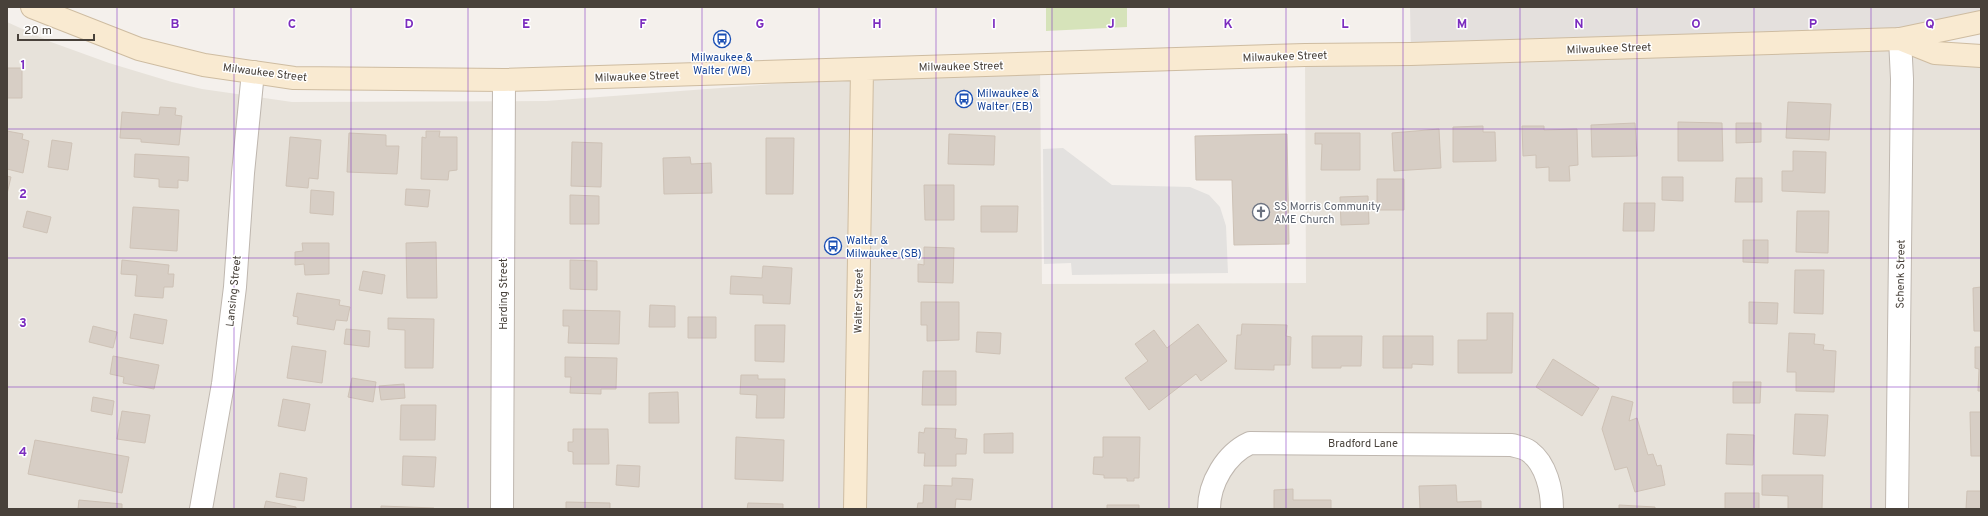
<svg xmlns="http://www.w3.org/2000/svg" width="1988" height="516" viewBox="0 0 1988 516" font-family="Overpass,sans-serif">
<rect width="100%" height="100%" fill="#f4f0ec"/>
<path fill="#e7e2da" d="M7,22L51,42L109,63L172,82L202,89L292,102L546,101L1040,64L1042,284L1306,283L1305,55L1896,43L1981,56V509H7Z"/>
<path fill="#e4e0dd" d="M1410,7H1981V22L1934,31L1411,54Z"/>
<path fill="#d6e3ba" d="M1046,7H1127V27L1046,31Z"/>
<path fill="#e3e1df" d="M1063,148L1112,185L1190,187L1209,195L1220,207L1226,226L1228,273L1072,275L1071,263L1044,264L1043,149Z"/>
<path fill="#d7cec5" stroke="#cec2b6" d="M7,68H22V98H7Z
M1788,102L1831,104L1829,140L1786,138Z
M160,107L176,108L175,115L182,116L179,145L141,142V139L120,138L122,112L159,115Z
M1678,122L1722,123L1723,161H1678Z
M1635,123L1637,156L1592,157L1591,125Z
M1736,123H1761V142L1736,143Z
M1483,126V132H1495L1496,161L1453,162V127Z
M1522,126H1544V130L1577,129L1578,165L1569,166L1570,181H1549V167L1536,168V155L1523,156Z
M1439,129L1441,168L1394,171L1392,133Z
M7,131L23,134L22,139L29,141L23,173L7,169Z
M426,131H440L439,137H457V170L449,171L448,180L421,179L422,137L426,138Z
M349,133L386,135V146H399L397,174L347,172Z
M1315,133H1360V170H1321L1322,144H1315Z
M949,134L995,136L994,165L948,164Z
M1287,134L1289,244L1234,245L1232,180H1196L1195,136Z
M290,137L321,140L318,179L309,178L308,188L286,186Z
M766,138H794L793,194H766Z
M52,140L72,143L68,170L48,167Z
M572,142L602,143L601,187L571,186Z
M1793,151L1826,152L1825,193L1782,191V171H1793Z
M135,154L189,157L188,181L178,180V188L159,187V179L134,177Z
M690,157L691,164L711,163L712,193L664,194L663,158Z
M7,176L11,177L7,194Z
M1662,177H1683V201L1662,200Z
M1736,178H1762V202H1735Z
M1377,179H1404V210H1377Z
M924,185H954V220H925Z
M406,189L430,190L428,207L405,205Z
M311,190L334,192L333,215L310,213Z
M570,195L599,196V224H570Z
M1368,196L1369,224L1341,225L1340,197Z
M1624,203H1655L1654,231H1623Z
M981,206H1018L1017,232H981Z
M133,207L179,210L177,251L130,248Z
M27,211L51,217L47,233L23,227Z
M1797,211H1829L1828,253L1796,252Z
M1743,240H1768V263L1743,262Z
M436,242L437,298H407L406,243Z
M302,243H329V274L305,275L304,264L295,265V252L303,251Z
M924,247L954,248L953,283L918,282V264L924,265Z
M122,260L169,265L168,274H174L173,287H164L163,298L135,296L137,275L121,274Z
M570,260L597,261V290L570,289Z
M763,266L792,268L790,304L763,303V295L730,294L731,276L762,278Z
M1795,270H1824L1823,314L1794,313Z
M363,271L385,275L382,294L359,290Z
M1981,287V331H1974L1973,288Z
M297,293L340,300L339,305L350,307L347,321L336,320L334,330L297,324L298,317L293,316Z
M921,302H959V340L927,341V325H921Z
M1749,302L1778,303L1777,324L1749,323Z
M650,305L675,306V327H649Z
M563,310L620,311L619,344L568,343L569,326H563Z
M1487,313H1513L1512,373H1458V340H1487Z
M134,314L167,320L163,344L130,338Z
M688,317H716V338H688Z
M388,318L434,319L433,368H405V330L388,329Z
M1198,324L1227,361L1201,381L1196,374L1149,410L1125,378L1148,361L1135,344L1154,330L1167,348Z
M1242,324L1287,325L1286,336L1291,337L1290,365H1274V370L1235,369L1237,335H1241Z
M755,325H785L784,362L755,361Z
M93,326L117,332L113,348L89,342Z
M346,329L370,331L369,347L344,344Z
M977,332L1001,333L1000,354L976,352Z
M1789,333L1815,334L1814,344L1824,345L1823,350L1836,351L1834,392L1796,391V372H1787Z
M1312,336H1362L1361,366H1341V368H1312Z
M1383,336H1433V365L1412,364V368H1383Z
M292,346L326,351L322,383L287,378Z
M1975,347H1981V391H1978L1979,369L1975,368Z
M113,356L159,365L154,389L123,383L124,377L110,374Z
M565,357L617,358L616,389H601V394L570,393L571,377H565Z
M1553,359L1599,388L1582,416L1536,387Z
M923,371H956V405H922Z
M741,375H758V379H785L784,418H756L757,395L740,394Z
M352,378L376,382L373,402L348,397Z
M1733,382H1761L1760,403H1733Z
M404,384L405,398L381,400L379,386Z
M678,392L679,423H649V393Z
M1612,396L1633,402L1629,421L1637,418L1648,455L1653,454L1657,466L1661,465L1665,485L1635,492L1627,467L1615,470L1602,429Z
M93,397L114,401L112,415L91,411Z
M283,399L310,404L305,431L278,426Z
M401,405H436L435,440H400Z
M122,411L150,415L145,443L117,439Z
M1970,412H1981V456H1971Z
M1795,414L1828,415L1825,456L1793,454Z
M925,428L956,429L955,438L967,439L966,454H956V466H924L925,453H918L919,432L924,433Z
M573,429H608L609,464H573V452L568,451V442H573Z
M1013,433V453H984V434Z
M1727,434L1754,435L1753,465L1726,464Z
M736,437L784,440L783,481L735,479Z
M1103,437H1140L1139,478H1134V481H1127V478H1104V475L1093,474L1094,457H1103Z
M35,440L129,457L122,493L28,474Z
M403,456L436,457L434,487L402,485Z
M617,465L640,466L639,487L616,485Z
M280,473L307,478L304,501L276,497Z
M1762,475H1823L1822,509H1788V496L1762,495Z
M952,478L973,479L971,500L956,499L955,509H917L918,503H923L924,485L952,486Z
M1456,485L1457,502L1481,501V509H1420L1419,486Z
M1293,489V500H1331V509H1274V490Z
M1967,491H1981V509H1966Z
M1725,493H1759V509H1725Z
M79,500L122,504V509H78Z
M266,501L296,507V509H264Z
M566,502L610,503V509H566Z
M748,503L783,504V509H747Z
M1107,505H1139V509H1107Z
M1619,505L1655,507V509H1619Z
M381,506L434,508V509H381Z"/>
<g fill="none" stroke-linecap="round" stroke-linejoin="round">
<g stroke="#bfb7af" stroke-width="24">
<path id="street" d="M201,509L223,384L235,287L243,173L253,72
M502,509L504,80
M1209,509C1209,483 1226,454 1250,443L1512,445C1518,447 1526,448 1530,452C1546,464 1552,490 1552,509
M1897,509L1902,79L1900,39"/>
</g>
<g stroke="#cebca1" stroke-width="24">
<path id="secondary" d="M32,7L139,49L204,65L294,78L504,80L1305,55L1411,54L1900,39L1981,22
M1900,39L1935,53L1981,56
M855,509L862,69"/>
</g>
<use href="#street" stroke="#fff" stroke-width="22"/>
<use href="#secondary" stroke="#f9ead1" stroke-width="22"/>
</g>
<path fill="none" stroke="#7b2cbf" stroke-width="1" stroke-opacity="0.55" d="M117,7V509M234,7V509M351,7V509M468,7V509M585,7V509M702,7V509M819,7V509M936,7V509M1052,7V509M1169,7V509M1286,7V509M1403,7V509M1520,7V509M1637,7V509M1754,7V509M1871,7V509M7,129H1981M7,258H1981M7,387H1981"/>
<defs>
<g id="bus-ring" transform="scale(0.9)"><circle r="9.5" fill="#fff" stroke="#1a4fb4" stroke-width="1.5"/><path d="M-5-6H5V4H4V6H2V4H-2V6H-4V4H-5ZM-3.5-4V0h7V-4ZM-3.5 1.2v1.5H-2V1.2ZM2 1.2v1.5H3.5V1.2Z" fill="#1a4fb4"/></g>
<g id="church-ring" transform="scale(0.9)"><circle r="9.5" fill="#fff" stroke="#6b7280" stroke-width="1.5"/><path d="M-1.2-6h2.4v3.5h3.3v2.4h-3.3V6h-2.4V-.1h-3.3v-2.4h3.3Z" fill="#6b7280"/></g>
</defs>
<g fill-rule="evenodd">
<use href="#bus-ring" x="722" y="39"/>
<use href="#bus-ring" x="964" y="99"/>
<use href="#church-ring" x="1261" y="212"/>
<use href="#bus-ring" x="833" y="246"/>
</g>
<g text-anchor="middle" stroke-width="3" stroke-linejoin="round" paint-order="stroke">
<g font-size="11" fill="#48413a" stroke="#fff">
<text transform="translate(1609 48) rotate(-2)" y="4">Milwaukee Street</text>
<text transform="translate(1285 56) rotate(-2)" y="4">Milwaukee Street</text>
<text transform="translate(961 66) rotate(-1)" y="4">Milwaukee Street</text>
<text transform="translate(265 72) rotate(7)" y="4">Milwaukee Street</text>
<text transform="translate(637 76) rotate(-2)" y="4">Milwaukee Street</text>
<text transform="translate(1900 274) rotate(-89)" y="4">Schenk Street</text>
<text transform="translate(233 291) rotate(-84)" y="4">Lansing Street</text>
<text transform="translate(503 294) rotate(-90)" y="4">Harding Street</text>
<text transform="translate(858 301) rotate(-89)" y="4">Walter Street</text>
<text x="1363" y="447">Bradford Lane</text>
</g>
<g font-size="11" fill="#164399" stroke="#fff" text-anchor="start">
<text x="722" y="61" text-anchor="middle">Milwaukee &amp;<tspan x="722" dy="13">Walter (WB)</tspan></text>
<text x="977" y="97">Milwaukee &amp;<tspan x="977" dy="13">Walter (EB)</tspan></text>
<text x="846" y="244">Walter &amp;<tspan x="846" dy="13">Milwaukee (SB)</tspan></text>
</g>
<g font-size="11" fill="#5b616d" stroke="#fff" text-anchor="start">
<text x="1274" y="210">SS Morris Community<tspan x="1274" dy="13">AME Church</tspan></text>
</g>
</g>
<g font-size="13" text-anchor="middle" font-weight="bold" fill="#7b2cbf" stroke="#fff" stroke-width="3" stroke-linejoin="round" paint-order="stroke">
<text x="175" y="28">B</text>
<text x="292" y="28">C</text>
<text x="409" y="28">D</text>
<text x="526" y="28">E</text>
<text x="643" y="28">F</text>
<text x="760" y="28">G</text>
<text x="877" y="28">H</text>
<text x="994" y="28">I</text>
<text x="1111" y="28">J</text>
<text x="1228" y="28">K</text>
<text x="1345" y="28">L</text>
<text x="1462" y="28">M</text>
<text x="1579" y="28">N</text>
<text x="1696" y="28">O</text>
<text x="1813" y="28">P</text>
<text x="1930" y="28">Q</text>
<text x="23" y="69">1</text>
<text x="23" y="198">2</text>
<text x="23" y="327">3</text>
<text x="23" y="456">4</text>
</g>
<rect width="1988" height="516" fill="none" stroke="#48413a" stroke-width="16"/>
<path d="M18 34v6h76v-6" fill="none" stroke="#48413a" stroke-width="2"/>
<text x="24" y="34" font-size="12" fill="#48413a" stroke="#ffffff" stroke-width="3" paint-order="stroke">20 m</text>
</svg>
